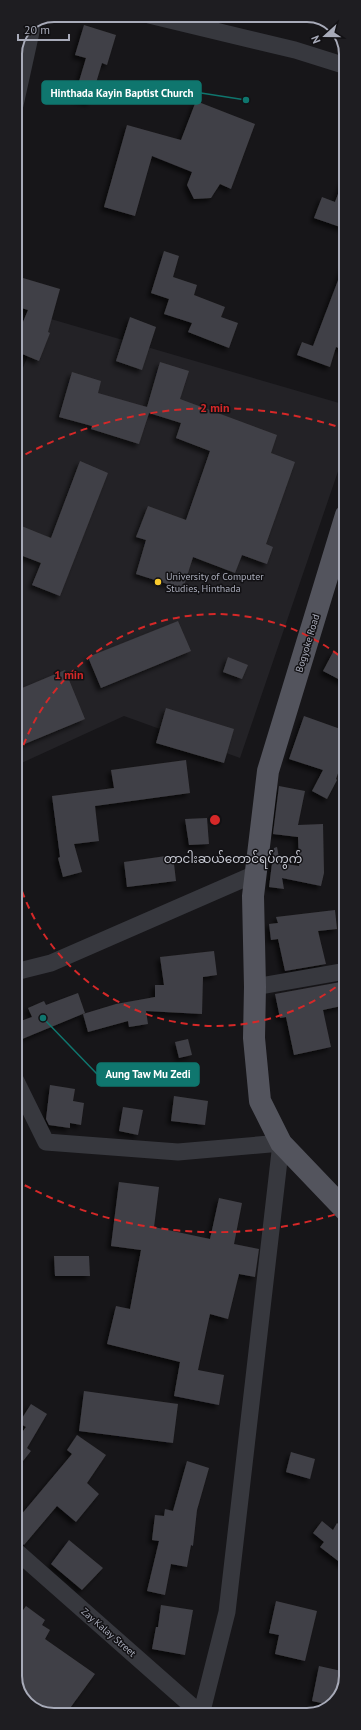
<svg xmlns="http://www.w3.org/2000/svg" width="361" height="1730" viewBox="0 0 361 1730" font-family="'PT Sans','Noto Sans Myanmar',sans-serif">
<defs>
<filter id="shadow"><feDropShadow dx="-3.5" dy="3.5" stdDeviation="2" flood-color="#0009"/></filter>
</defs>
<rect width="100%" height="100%" fill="#171619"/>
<path fill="#232226" d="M44,317L346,405V448L240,758L124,716L15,766V387Z"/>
<path fill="#414046" filter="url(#shadow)" d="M84,25L116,35L107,65L102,63L90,103L74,98L86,58L75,55Z
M196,101L255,124L231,189L220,184L211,198L194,199L187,185L192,172L152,156L135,216L104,207L127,125L181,140Z
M344,178H346V229L314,218L322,197L335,202Z
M164,251L179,256L173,277L197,285L194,295L225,307L221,317L238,323L229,348L188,332L192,323L164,314L169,299L151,293Z
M345,262L346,351L336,347L330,367L297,355L302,342L313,346Z
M23,278L60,289L48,332L50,333L39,361L15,351V341L28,310L15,306Z
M130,317L156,327L142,370L116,361Z
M160,362L189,371L180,399L277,435L271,453L295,462L266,544L273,547L267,564L242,555L235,573L193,557L183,589L136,574L146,540L136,537L148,506L186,520L210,451L176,438L181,423L149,413L139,444L91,429L92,426L59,417L72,372L101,381L98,393L147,407Z
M80,461L108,473L60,596L32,585L41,563L15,553V536L19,525L51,538Z
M178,621L191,651L101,688L88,657Z
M333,652L346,658V683L323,671Z
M228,657L248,665L242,679L223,672Z
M65,670L85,719L15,748V691Z
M166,708L234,729L224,763L156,743Z
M304,716L346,731V750L336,779L337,780L327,799L312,791L323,770L289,759Z
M186,760L190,793L95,806L99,841L74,844L82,872L63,877L58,858L60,857L52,796L114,788L111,770Z
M279,786L305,791L298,825L323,824L324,873L321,886L282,878L284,889L269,887L274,848L277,847L280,863L299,866L298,837L273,834Z
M207,818L209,844L189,845L185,819Z
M173,855L176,881L127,887L124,862Z
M335,910L337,929L318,931L326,964L285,971L278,939L271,940L269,924L278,923L276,917Z
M214,951L217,975L203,977L202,1014L146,1011L148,1024L129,1027L128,1021L88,1032L83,1014L116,1004L155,997V985H164L160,957Z
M346,981V1005L323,1010L331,1047L294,1055L286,1017L280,1018L275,994Z
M78,993L85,1013L15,1042V1023L32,1017L28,1008L44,1001L46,1005Z
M188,1039L192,1055L179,1058L175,1042Z
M50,1085L75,1089L73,1101L84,1103L81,1125L70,1123V1128L49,1125L46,1119Z
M174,1096L208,1101L205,1125L171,1121Z
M123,1107L143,1110L138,1135L119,1131Z
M119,1182L159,1187L154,1227L210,1239L219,1198L242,1203L234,1244L259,1249L255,1277L239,1274L228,1319L210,1314L198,1370L224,1375L219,1405L174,1396L180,1362L107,1344L116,1306L130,1309L141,1250L111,1246Z
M54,1256H89L90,1276H55Z
M84,1391L178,1404L173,1443L79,1431Z
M31,1404L47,1414L27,1448L31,1451L15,1471V1438L17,1439L26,1427L19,1423Z
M77,1435L106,1455L87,1483L99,1494L76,1522L57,1506L24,1545L15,1537V1522L72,1454L67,1450Z
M291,1452L315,1459L310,1479L286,1472Z
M187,1461L209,1468L197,1510L193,1546L191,1545L187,1567L171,1564L165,1595L147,1591L159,1541L152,1540L155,1515L164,1516L165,1509L173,1511Z
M322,1521L333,1530L337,1523L346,1530V1567L320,1547L324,1542L313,1533Z
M69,1540L103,1568L82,1590L51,1564Z
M276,1601L317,1611L305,1661L275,1654L279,1635L269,1633Z
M161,1605L193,1610L185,1655L152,1649L156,1627H158Z
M26,1606L45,1620L42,1625L50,1630L45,1639L95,1674L65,1715H49L26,1704L15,1682V1621Z
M319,1666L346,1672V1677L336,1702L331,1705L312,1701Z"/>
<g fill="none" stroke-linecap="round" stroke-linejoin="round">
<path stroke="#37383e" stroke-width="17" d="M149,15L295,50L346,66
M15,105L33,23
M15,972L51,963L255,874
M255,987L346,971
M15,1079L46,1142L178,1152L281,1143L227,1612L201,1715
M15,1550L202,1715"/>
<path stroke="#53545d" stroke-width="22" d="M346,515L268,771L253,896L255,987L254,1038L260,1101L281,1143L346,1211"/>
</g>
<g fill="none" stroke="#d62828" stroke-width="2" stroke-dasharray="7 5">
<path d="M345 980A206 206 0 0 1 16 872M16 768A206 206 0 0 1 345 660"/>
<path d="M346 1211A412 412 0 0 1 15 1180M15 460A412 412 0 0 1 342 428"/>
</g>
<circle fill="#facb2e" stroke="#121114" stroke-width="1.5" cx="158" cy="582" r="4"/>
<g text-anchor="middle" stroke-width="3" stroke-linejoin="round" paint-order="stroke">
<g font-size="10" fill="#a8abb9" stroke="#121114" text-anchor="start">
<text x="166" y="580">University of Computer<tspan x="166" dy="12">Studies, Hinthada</tspan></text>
</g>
<g font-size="10" fill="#a8abb9" stroke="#121114">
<text transform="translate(307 643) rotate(-73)" y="4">Bogyoke Road</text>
<text transform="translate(109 1632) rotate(41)" y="4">Zay Kalay Street</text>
</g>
<g font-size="12" fill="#c9cbd5" stroke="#121114">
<text x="233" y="863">တာငါးဆယ်တောင်ရပ်ကွက်</text>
</g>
</g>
<path d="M0 0H361V1730H0ZM54 22H307A32 32 0 0 1 339 54V1676A32 32 0 0 1 307 1708H54A32 32 0 0 1 22 1676V54A32 32 0 0 1 54 22Z" fill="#1e1d21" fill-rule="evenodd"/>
<path fill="none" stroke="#a8abb9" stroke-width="2" d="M54 22H307A32 32 0 0 1 339 54V1676A32 32 0 0 1 307 1708H54A32 32 0 0 1 22 1676V54A32 32 0 0 1 54 22Z"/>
<circle cx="215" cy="820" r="6" fill="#d62828" stroke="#121114" stroke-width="2"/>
<g font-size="12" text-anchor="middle" font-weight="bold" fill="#d62828" stroke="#121114" stroke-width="3" stroke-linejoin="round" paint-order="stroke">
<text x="215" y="412">2 min</text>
<text x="69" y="679">1 min</text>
</g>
<path fill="none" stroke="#0f766e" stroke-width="1.5" d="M246 100L201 93M43 1018L97 1074"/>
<g fill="#0f766e" stroke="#121114" stroke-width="1.5">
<circle cx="246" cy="100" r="4"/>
<circle cx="43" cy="1018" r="4"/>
</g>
<g fill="#0f766e" stroke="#0f766e" stroke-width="1.5">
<rect x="42" y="81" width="159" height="23" rx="4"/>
<rect x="97" y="1063" width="102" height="23" rx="4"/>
</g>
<g font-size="11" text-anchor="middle" font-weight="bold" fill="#fff">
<text x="122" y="97">Hinthada Kayin Baptist Church</text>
<text x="148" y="1078">Aung Taw Mu Zedi</text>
</g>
<g transform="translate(325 36) rotate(249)" stroke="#121114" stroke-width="3" paint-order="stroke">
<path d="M0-3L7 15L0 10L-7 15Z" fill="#a8abb9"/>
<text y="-6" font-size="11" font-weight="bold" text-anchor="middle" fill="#a8abb9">N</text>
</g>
<path d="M18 34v6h51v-6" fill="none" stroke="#a8abb9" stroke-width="2"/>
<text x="24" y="34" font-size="12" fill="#a8abb9" stroke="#121114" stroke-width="3" paint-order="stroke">20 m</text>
</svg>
